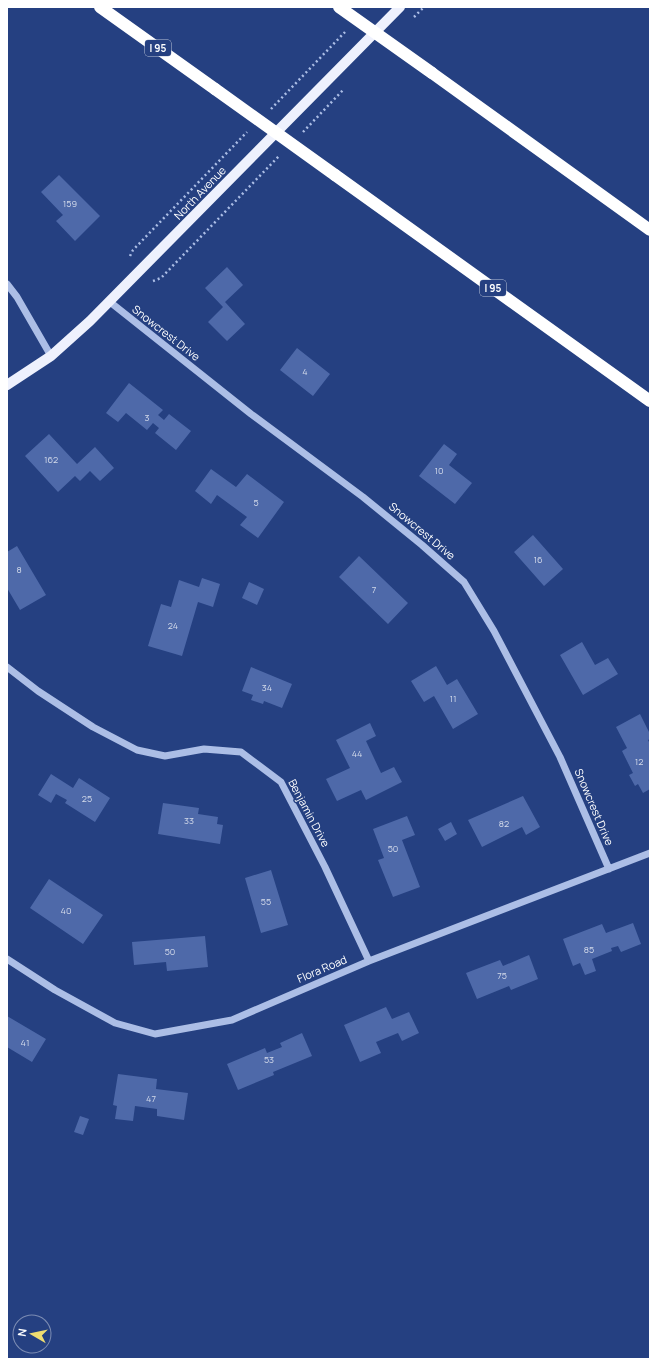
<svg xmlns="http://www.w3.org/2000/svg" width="657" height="1366" viewBox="0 0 657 1366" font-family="Manrope,sans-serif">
<rect width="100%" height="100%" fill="#254081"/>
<path fill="#4e69a9" d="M59,175L100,216L75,241L56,221L63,215L41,192Z
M227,267L243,285L225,302L245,324L227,341L208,322L223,307L205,288Z
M297,348L330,374L313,396L280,370Z
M129,383L163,410L158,415L164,420L169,414L191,431L176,450L155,433L159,428L153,423L147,430L126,413L118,422L106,413Z
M49,434L77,464L95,447L114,468L100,481L90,471L80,481L75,476L58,492L25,456Z
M444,444L457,454L449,465L472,483L455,504L419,476Z
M211,469L236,487L247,474L284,502L258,538L240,525L247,517L217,495L211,504L195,491Z
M533,535L563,569L544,586L514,552Z
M17,546L46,595L20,610L7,588V552Z
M359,556L408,603L388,624L339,577Z
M202,578L220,584L213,607L198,602L182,656L148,646L161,604L171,607L179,580L199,587Z
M249,582L264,589L257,605L242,598Z
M582,642L595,665L608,658L618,674L583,695L560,655Z
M436,666L447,685L457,679L478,714L453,729L434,696L424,702L411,681Z
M251,667L292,684L282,708L264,701L263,704L251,700L253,695L242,691Z
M640,714L650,734V739L648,740L650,744V789L643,793L638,784L635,786L629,775L633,773L622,751L627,748L616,727Z
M370,723L376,736L366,741L381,773L394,767L402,782L366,800L361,790L337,801L326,779L350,768L336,740Z
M51,774L73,788L79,778L110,798L95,822L65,803L67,800L56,794L51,803L38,795Z
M523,796L540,827L526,835L522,827L482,847L468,820Z
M163,803L199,808L198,814L218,817L217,824L223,825L220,844L158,834Z
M407,816L415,835L402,840L420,887L393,897L378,860L384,858L373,829Z
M451,822L457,834L445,841L438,829Z
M271,870L288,925L261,933L245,878Z
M49,879L103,915L83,944L30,908Z
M633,923L641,944L621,952L618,946L611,948L612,951L592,959L596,971L585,975L580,963L573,966L563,939L602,924L606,933Z
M205,936L208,967L167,971L166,962L134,965L132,942Z
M529,955L538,979L511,990L509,986L477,999L466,973L500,960L503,966Z
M386,1007L392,1019L409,1012L419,1033L402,1041L398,1033L376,1042L381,1053L360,1062L344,1025Z
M7,1016L46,1039L32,1062L7,1047Z
M302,1033L312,1056L273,1072L274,1075L238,1090L227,1064L265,1048L267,1053L282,1047L280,1043Z
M118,1074L157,1079L156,1089L188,1093L184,1120L157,1116V1109L135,1106L133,1121L115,1119L117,1106L113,1105Z
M80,1116L89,1119L83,1135L74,1132Z"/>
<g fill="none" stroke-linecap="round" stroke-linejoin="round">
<path stroke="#acbee6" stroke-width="2.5" stroke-dasharray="2 3" stroke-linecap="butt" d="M414,17L424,7
M271,109L345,32
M303,132L344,89
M130,256L133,250L247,132
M153,281L161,278L280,155"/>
<path stroke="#acbee6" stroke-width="7" d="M7,284L17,297L51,356
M110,302L251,414L363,497L422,545L464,582L494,631L560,757L609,869
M7,667L38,691L93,727L137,750L165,756L204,749L241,752L281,782L325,867L369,961
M7,959L55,990L115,1023L155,1034L232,1020L369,961L650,853"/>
<path stroke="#eef1fd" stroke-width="10" d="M7,385L51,356L90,321L400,7"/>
<path stroke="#fff" stroke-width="12" d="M100,7L215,89
M432,73L650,230
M335,175L650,401"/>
<path stroke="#fff" stroke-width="12" d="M339,7L432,73
M215,89L335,175"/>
</g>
<g text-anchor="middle" stroke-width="3" stroke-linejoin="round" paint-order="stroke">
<g font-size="9" fill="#d3daea">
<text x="70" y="207">159</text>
<text x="305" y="375">4</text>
<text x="147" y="421">3</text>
<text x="51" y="463">162</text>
<text x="439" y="474">10</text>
<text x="256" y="506">5</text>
<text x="538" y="563">16</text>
<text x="19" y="573">8</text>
<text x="374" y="593">7</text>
<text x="173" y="629">24</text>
<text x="267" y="691">34</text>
<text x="453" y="702">11</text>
<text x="357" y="757">44</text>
<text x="639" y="765">12</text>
<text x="87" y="802">25</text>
<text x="189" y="824">33</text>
<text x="504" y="827">82</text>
<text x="393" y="852">50</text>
<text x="266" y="905">55</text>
<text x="66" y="914">40</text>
<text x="589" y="953">85</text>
<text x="170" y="955">50</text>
<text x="502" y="979">75</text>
<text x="25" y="1046">41</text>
<text x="269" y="1063">53</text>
<text x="151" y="1102">47</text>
</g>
<g fill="#254081" stroke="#bec6d9" stroke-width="1">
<rect x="145" y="40" width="26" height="16" rx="3"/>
<rect x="480" y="280" width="26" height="16" rx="3"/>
</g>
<g font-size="10" font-weight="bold" fill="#fff">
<text x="158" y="52">I 95</text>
<text x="493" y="292">I 95</text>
</g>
<g font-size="11" fill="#fff" stroke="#254081">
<text transform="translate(200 193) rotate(-46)" y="4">North Avenue</text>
<text transform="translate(166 333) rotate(38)" y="4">Snowcrest Drive</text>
<text transform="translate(422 531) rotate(40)" y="4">Snowcrest Drive</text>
<text transform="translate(594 807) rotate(67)" y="4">Snowcrest Drive</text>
<text transform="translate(309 813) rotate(62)" y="4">Benjamin Drive</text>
<text transform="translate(322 969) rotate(-23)" y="4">Flora Road</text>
</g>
</g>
<rect width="657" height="1366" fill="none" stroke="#ffffff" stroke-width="16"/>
<g transform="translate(32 1334) rotate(279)"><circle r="19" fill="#254081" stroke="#7c8cb3"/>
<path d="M0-3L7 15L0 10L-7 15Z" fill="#f0de71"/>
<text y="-6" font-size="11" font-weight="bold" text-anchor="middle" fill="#ffffff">N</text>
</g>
</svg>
